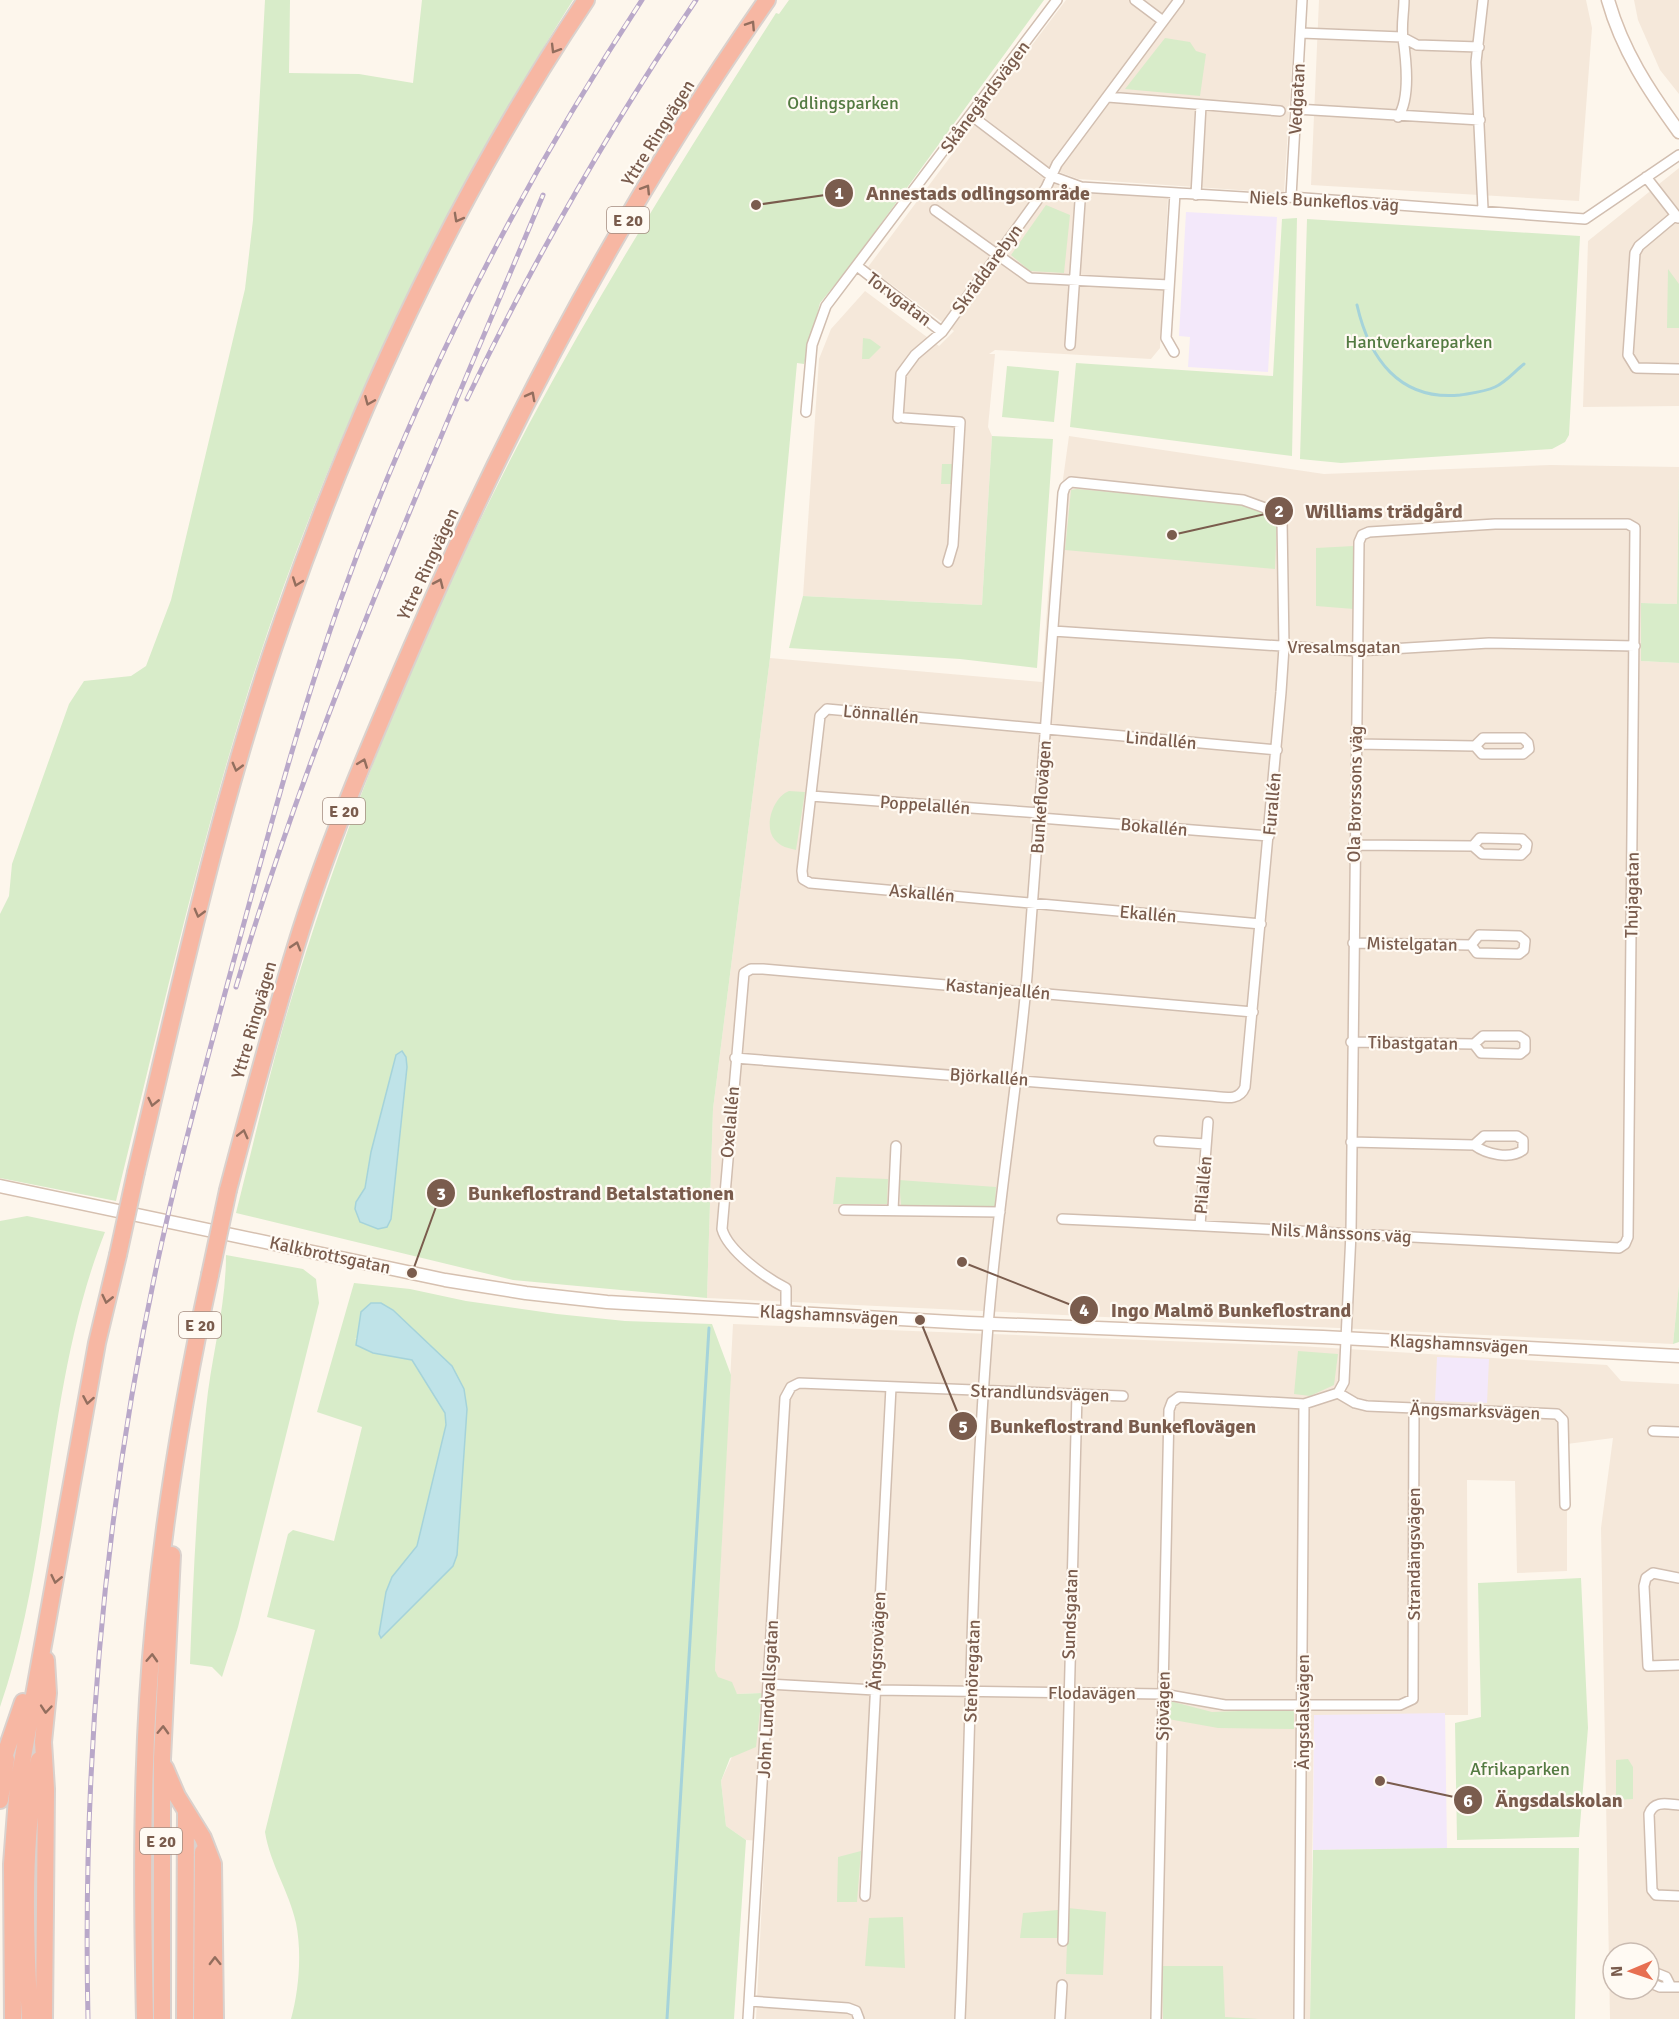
<svg xmlns="http://www.w3.org/2000/svg" width="1679" height="2019" viewBox="0 0 1679 2019" font-family="Signika,sans-serif">
<rect width="100%" height="100%" fill="#fdf6ec"/>
<path fill="#f5e8da" fill-rule="evenodd" d="M1066,0H1296L1284,193L1078,179L1048,168L980,114Z
M1319,0H1586L1592,28L1579,201L1311,185Z
M1634,0H1679V94L1660,70L1638,20Z
M974,125L1039,175L1070,192L1168,197L1160,348L1151,359L995,350L989,354H995L988,427L992,436L982,605L803,596L819,359L831,329L865,291L939,346L954,331L868,267Z
M1679,168V406L1583,407L1588,241Z
M1069,436L1324,474L1550,465L1679,467L1677,604L1641,603V661L1679,663V1284L1673,1344L707,1298L713,1109L770,658L1042,682L1049,580Z
M733,1324L1299,1346L1607,1365L1621,1381L1679,1384V2019H1610L1601,1528L1613,1438L1567,1444V1571L1517,1573L1515,1481L1467,1480L1468,1715H1314L1310,2019H756L765,1841L746,1840L726,1826L721,1781L761,1693L737,1694L717,1677L715,1670ZM1613,1953H1649V1989H1613Z"/>
<path fill="#f3e8fa" d="M1186,212L1277,217L1268,372L1188,367L1190,337L1179,336Z
M1437,1357L1489,1359L1487,1403L1435,1401Z
M1445,1713L1447,1848L1313,1850L1314,1715Z"/>
<path fill="#d8ecc9" fill-rule="evenodd" d="M265,0H290L289,73L359,74L413,83L422,0H573C436,217 325,447 248,692C196,859 158,1031 116,1201L0,1178V914L9,896L12,864L69,704L84,681L131,676L146,666L171,600L245,289L253,220Z
M789,0H1044L847,270L820,303L804,364L797,363L770,658L713,1109L707,1298L513,1280L236,1213C252,1149 267,1084 285,1020C346,814 429,613 529,424C605,282 690,148 776,13L779,14Z
M1165,38L1190,42L1196,51L1206,54L1200,96L1125,89Z
M1046,205L1070,215L1064,273L1030,271L1011,255Z
M1297,218L1292,456L1070,427L1076,363L1273,376L1282,219Z
M1307,219L1580,236L1569,435L1565,442L1552,449L1341,463L1300,459Z
M1668,269L1679,284V328H1667Z
M863,338L870,339L881,347L869,359H862Z
M1007,366L1059,371L1054,422L1002,417Z
M992,436L1053,439L1037,668L960,659L789,648L803,596L982,605Z
M942,464H954L953,484H941Z
M1679,471V663L1641,661V603L1677,604Z
M1077,489L1243,504L1274,517L1277,521L1275,569L1065,550L1071,490Z
M1354,546V609L1316,606V548Z
M789,791L805,792L796,850C788,848 781,847 775,840C763,827 773,797 789,791Z
M836,1177L888,1179L887,1204H833Z
M899,1180L996,1187L995,1208L901,1205Z
M27,1216L105,1232C45,1383 53,1554 0,1707V1221Z
M226,1255L303,1269L316,1279L319,1303L238,1627L222,1677L212,1667L190,1664C193,1579 197,1494 206,1409C211,1357 226,1308 226,1255Z
M354,1283L410,1289L466,1301L557,1314L625,1321L712,1324L731,1375L715,1670L718,1677L732,1682L737,1694L762,1693L756,1747L730,1758L721,1781L726,1826L746,1840L734,2019H291C299,1990 302,1953 296,1923C289,1891 270,1864 265,1832L315,1630L267,1617L288,1534L293,1530L334,1541L362,1427L317,1412ZM355,1338L452,1366L458,1509L457,1555L392,1577L417,1546L446,1425L445,1413L412,1360L373,1353Z
M1679,1284V1342L1673,1344Z
M1298,1351L1338,1354L1334,1385L1310,1396L1294,1394Z
M1581,1578L1588,1728L1579,1837L1457,1840L1455,1723L1481,1717L1478,1583Z
M1170,1701L1212,1712L1294,1709V1729L1218,1728L1168,1719Z
M1628,1759L1633,1767V1799L1616,1800V1760Z
M1447,1848H1579L1575,2019H1310L1313,1850Z
M861,1851L857,1902H837L838,1857Z
M1068,1908L1106,1912L1103,1975L1066,1974Z
M1058,1910V1938H1020L1023,1913Z
M903,1917L905,1968L865,1966L869,1918Z
M1162,1966H1223L1225,2017L1259,2019H1163Z"/>
<path fill="#bfe3e8" stroke="#a5d3da" stroke-width="1.5" d="M402,1051L406,1057L407,1067L391,1219L387,1227L378,1229L360,1222L355,1209L356,1202L365,1188L371,1152L396,1055Z
M371,1303H381L393,1310L452,1366L464,1389L467,1409L457,1555L453,1566L381,1638L379,1634L386,1592L392,1577L417,1546L446,1425L445,1413L412,1360L373,1353L356,1345L361,1312Z"/>
<g fill="none" stroke-linecap="round" stroke-linejoin="round">
<path stroke="#a5d3da" stroke-width="3" d="M1357,305C1369,358 1399,401 1460,395C1472,393 1484,392 1495,387C1506,382 1515,371 1524,364
M667,2019L709,1328"/>
<g stroke="#d1beb0" stroke-width="12">
<path id="street" d="M1135,0L1163,21
M1483,0L1476,62L1483,209
M1301,33L1402,37L1417,45L1479,47
M1108,97L1280,111
M1296,109L1480,120
M972,116L1051,176L1081,187L1275,199L1291,197L1585,219L1679,155
M1398,117C1411,98 1406,59 1403,38C1401,27 1404,12 1404,0
M1646,177L1678,218
M1196,195L1201,105
M1291,197L1302,0
M935,210L1030,278L1169,285
M1676,215L1639,246L1635,253L1628,355L1636,368L1679,369
M857,266L942,332
M1070,345L1081,187
M1174,352L1166,338L1175,193
M806,412L812,345L826,306L1057,0
M898,418L901,374L915,355L942,332L1046,188L1057,164L1179,0
M904,418L960,422L953,545L948,562
M1053,631L1357,651L1489,643L1635,646
M1356,744L1475,746L1482,754H1523L1529,749L1528,743L1523,738H1483L1475,746
M811,796L1040,813
M1040,818L1269,836
M1354,845L1473,846L1482,854L1521,855L1526,850L1527,844L1522,839L1480,838L1473,846
M1261,924L810,883L803,879L802,871L820,716L827,709L1277,750
M1353,943L1471,945L1477,953L1519,954L1524,950L1525,941L1519,936L1479,935L1471,945
M1351,1042L1474,1044L1481,1053L1520,1054L1525,1050V1040L1519,1036H1483L1474,1044
M735,1058L1210,1096C1224,1097 1239,1102 1245,1087L1281,692L1284,647L1282,520L1279,513L1243,500L1071,482L1065,487L1063,493L1027,976C1017,1092 997,1209 988,1326C970,1556 970,1788 960,2019
M1159,1141L1206,1144
M1351,1142L1474,1145C1486,1154 1510,1160 1523,1150V1140L1517,1136H1484L1474,1145
M844,1210L1000,1212
M893,1210L896,1146
M1062,1219C1248,1227 1434,1238 1619,1248L1625,1244L1628,1237L1635,528L1628,524H1495L1369,532L1362,535L1359,542L1351,1233L1344,1382L1338,1393L1304,1404L1179,1397L1172,1402L1169,1410L1156,2019
M1200,1225L1208,1122
M786,1313V1288C766,1278 728,1251 722,1229L744,973L751,969H763L1253,1012
M1338,1393L1355,1403L1367,1406L1557,1414L1563,1420L1565,1505
M1653,1431L1679,1432
M1679,1578L1653,1573L1646,1578L1644,1586L1648,1666L1679,1665
M768,1684L875,1690L1163,1694L1225,1705H1400L1413,1699L1414,1409
M1679,1805C1667,1804 1654,1800 1649,1814L1652,1890L1656,1895L1679,1896
M865,1896L891,1387
M1063,1941L1077,1394
M1671,1987L1666,1977L1656,1973L1652,1979L1653,1984L1660,1987H1679
M749,2001L848,2008L856,2011L859,2019
M748,2019L785,1398L791,1387L799,1383L1123,1396
M1060,2019L1062,1985
M1299,2019L1304,1404"/>
</g>
<g stroke="#d6c0b0" stroke-width="15">
<path id="secondary" d="M1608,0C1622,50 1649,91 1679,132
M0,1186L445,1280L526,1293L607,1302L969,1323L1323,1337L1679,1356"/>
</g>
<g stroke="#dad1cd" stroke-width="20">
<path id="highway" d="M136,1172C180,987 220,799 283,620C358,403 458,191 586,0
M228,1190C251,1103 274,1016 301,930C332,833 372,740 412,647C509,422 626,201 767,0
M165,1768L177,1796L203,1838L213,1864L215,2019
M0,1769L23,1702
M0,1800L6,1759
M13,2019L12,1864L18,1785L97,1343L118,1255
M30,2019C25,1942 21,1834 39,1760
M44,2019L46,1789L43,1742L48,1693L46,1660
M145,2019C142,1888 141,1755 154,1624C165,1507 185,1390 210,1275
M162,2019V1759L172,1555
M185,2019L186,1811
M202,2019L203,1852"/>
</g>
<use href="#street" stroke="#fff" stroke-width="9"/>
<use href="#secondary" stroke="#fff" stroke-width="12"/>
<use href="#highway" stroke="#f7b7a3" stroke-width="16"/>
<g stroke="#b9a8c9" stroke-width="5">
<path id="rail" d="M467,399C533,261 610,127 696,0
M236,987C316,716 434,456 543,195
M88,2019C82,1749 107,1478 168,1215C187,1132 210,1049 232,967C266,843 298,720 341,599C416,388 519,187 642,0"/>
</g>
<use href="#rail" stroke="#fffaf3" stroke-width="3" stroke-dasharray="9" stroke-linecap="butt"/>
<g stroke="#dad1cd" stroke-width="20" stroke-linecap="butt">
<path id="highway-bridge" d="M118,1255L136,1172
M210,1275L228,1190"/>
</g>
<use href="#highway-bridge" stroke="#f7b7a3" stroke-width="16"/>
</g>
<defs><path id="oneway-chevron" d="M-2-3.5L2.5 0L-2 3.5" fill="none" stroke-width="1.6" stroke-linecap="round" stroke-linejoin="round" transform="scale(1.5)"/></defs>
<g stroke="#936e5e">
<use href="#oneway-chevron" transform="translate(751 25) rotate(-57)"/>
<use href="#oneway-chevron" transform="translate(555 49) rotate(121)"/>
<use href="#oneway-chevron" transform="translate(646 189) rotate(-58)"/>
<use href="#oneway-chevron" transform="translate(458 218) rotate(119)"/>
<use href="#oneway-chevron" transform="translate(531 396) rotate(-62)"/>
<use href="#oneway-chevron" transform="translate(369 401) rotate(113)"/>
<use href="#oneway-chevron" transform="translate(297 582) rotate(110)"/>
<use href="#oneway-chevron" transform="translate(439 583) rotate(-66)"/>
<use href="#oneway-chevron" transform="translate(363 763) rotate(-69)"/>
<use href="#oneway-chevron" transform="translate(237 767) rotate(105)"/>
<use href="#oneway-chevron" transform="translate(199 913) rotate(105)"/>
<use href="#oneway-chevron" transform="translate(296 946) rotate(-73)"/>
<use href="#oneway-chevron" transform="translate(153 1102) rotate(103)"/>
<use href="#oneway-chevron" transform="translate(243 1134) rotate(-76)"/>
<use href="#oneway-chevron" transform="translate(107 1299) rotate(103)"/>
<use href="#oneway-chevron" transform="translate(88 1400) rotate(100)"/>
<use href="#oneway-chevron" transform="translate(56 1579) rotate(102)"/>
<use href="#oneway-chevron" transform="translate(152 1658) rotate(-87)"/>
<use href="#oneway-chevron" transform="translate(46 1709) rotate(95)"/>
<use href="#oneway-chevron" transform="translate(163 1730) rotate(-88)"/>
<use href="#oneway-chevron" transform="translate(215 1961) rotate(-91)"/>
</g>
<g text-anchor="middle" stroke-width="4.5" stroke-linejoin="round" paint-order="stroke">
<g fill="#fffaf3" stroke="#a28b7f" stroke-width="1.5">
<rect x="607" y="207" width="42" height="26" rx="4.5"/>
<rect x="323" y="798" width="42" height="26" rx="4.5"/>
<rect x="179" y="1312" width="42" height="26" rx="4.5"/>
<rect x="140" y="1828" width="42" height="26" rx="4.5"/>
</g>
<g font-size="16" font-weight="bold" fill="#7a5c4d">
<text x="628" y="226">E 20</text>
<text x="344" y="817">E 20</text>
<text x="200" y="1331">E 20</text>
<text x="161" y="1847">E 20</text>
</g>
<g font-size="18" fill="#7a5c4d" stroke="#fffaf3">
<text transform="translate(985 97) rotate(-53)" y="6">Skånegårdsvägen</text>
<text transform="translate(1297 99) rotate(-87)" y="6">Vedgatan</text>
<text transform="translate(658 133) rotate(-58)" y="6">Yttre Ringvägen</text>
<text transform="translate(1324 201) rotate(3)" y="6">Niels Bunkeflos väg</text>
<text transform="translate(987 269) rotate(-54)" y="6">Skräddarebyn</text>
<text transform="translate(899 299) rotate(37)" y="6">Torvgatan</text>
<text transform="translate(428 564) rotate(-65)" y="6">Yttre Ringvägen</text>
<text x="1344" y="653">Vresalmsgatan</text>
<text transform="translate(881 714) rotate(5)" y="6">Lönnallén</text>
<text transform="translate(1161 740) rotate(5)" y="6">Lindallén</text>
<text transform="translate(1355 794) rotate(-89)" y="6">Ola Brorssons väg</text>
<text transform="translate(1041 797) rotate(-86)" y="6">Bunkeflovägen</text>
<text transform="translate(1272 804) rotate(-85)" y="6">Furallén</text>
<text transform="translate(925 805) rotate(4)" y="6">Poppelallén</text>
<text transform="translate(1154 827) rotate(5)" y="6">Bokallén</text>
<text transform="translate(922 893) rotate(5)" y="6">Askallén</text>
<text transform="translate(1632 895) rotate(-89)" y="6">Thujagatan</text>
<text transform="translate(1148 914) rotate(5)" y="6">Ekallén</text>
<text transform="translate(1412 944) rotate(1)" y="6">Mistelgatan</text>
<text transform="translate(998 989) rotate(5)" y="6">Kastanjeallén</text>
<text transform="translate(254 1020) rotate(-74)" y="6">Yttre Ringvägen</text>
<text transform="translate(1413 1043) rotate(1)" y="6">Tibastgatan</text>
<text transform="translate(989 1077) rotate(4)" y="6">Björkallén</text>
<text transform="translate(730 1122) rotate(-85)" y="6">Oxelallén</text>
<text transform="translate(1203 1185) rotate(-85)" y="6">Pilallén</text>
<text transform="translate(1341 1233) rotate(3)" y="6">Nils Månssons väg</text>
<text transform="translate(330 1255) rotate(12)" y="6">Kalkbrottsgatan</text>
<text transform="translate(829 1315) rotate(3)" y="6">Klagshamnsvägen</text>
<text transform="translate(1459 1344) rotate(3)" y="6">Klagshamnsvägen</text>
<text transform="translate(1040 1393) rotate(2)" y="6">Strandlundsvägen</text>
<text transform="translate(1475 1411) rotate(2)" y="6">Ängsmarksvägen</text>
<text transform="translate(1414 1554) rotate(-90)" y="6">Strandängsvägen</text>
<text transform="translate(1070 1614) rotate(-88)" y="6">Sundsgatan</text>
<text transform="translate(877 1641) rotate(-87)" y="6">Ängsrovägen</text>
<text transform="translate(972 1671) rotate(-88)" y="6">Stenöregatan</text>
<text x="1092" y="1699">Flodavägen</text>
<text transform="translate(768 1699) rotate(-87)" y="6">John Lundvallsgatan</text>
<text transform="translate(1163 1706) rotate(-89)" y="6">Sjövägen</text>
<text transform="translate(1303 1712) rotate(-90)" y="6">Ängsdalsvägen</text>
</g>
<g font-size="18" fill="#537a41" stroke="#fffaf3">
<text x="843" y="109">Odlingsparken</text>
<text x="1419" y="348">Hantverkareparken</text>
<text x="1520" y="1775">Afrikaparken</text>
</g>
</g>
<path fill="none" stroke="#7a5c4d" stroke-width="2" d="M756 205L839 193M1172 535L1279 511M412 1273L441 1193M962 1262L1084 1310M920 1320L963 1426M1380 1781L1468 1800"/>
<g fill="#7a5c4d" stroke="#fffaf3" stroke-width="2">
<circle cx="756" cy="205" r="6"/>
<circle cx="1172" cy="535" r="6"/>
<circle cx="412" cy="1273" r="6"/>
<circle cx="962" cy="1262" r="6"/>
<circle cx="920" cy="1320" r="6"/>
<circle cx="1380" cy="1781" r="6"/>
<circle cx="839" cy="193" r="15"/>
<circle cx="1279" cy="511" r="15"/>
<circle cx="441" cy="1193" r="15"/>
<circle cx="1084" cy="1310" r="15"/>
<circle cx="963" cy="1426" r="15"/>
<circle cx="1468" cy="1800" r="15"/>
</g>
<g font-size="18" text-anchor="middle" font-weight="bold" fill="#fff">
<text x="839" y="199">1</text>
<text x="1279" y="517">2</text>
<text x="441" y="1200">3</text>
<text x="1084" y="1316">4</text>
<text x="963" y="1433">5</text>
<text x="1468" y="1807">6</text>
</g>
<g font-size="20" text-anchor="middle" font-weight="bold" fill="#7a5c4d" stroke="#fffaf3" stroke-width="4.5" stroke-linejoin="round" paint-order="stroke">
<text x="978" y="200">Annestads odlingsområde</text>
<text x="1384" y="518">Williams trädgård</text>
<text x="601" y="1200">Bunkeflostrand Betalstationen</text>
<text x="1231" y="1317">Ingo Malmö Bunkeflostrand</text>
<text x="1123" y="1433">Bunkeflostrand Bunkeflovägen</text>
<text x="1559" y="1807">Ängsdalskolan</text>
</g>
<g transform="translate(1631 1971) rotate(268)"><circle r="28" fill="#fffaf3" stroke="#cabbb1" stroke-width="1.5"/>
<path d="M0-4.5L10 22L0 15L-10 22Z" fill="#e76f51"/>
<text y="-9" font-size="16" font-weight="bold" text-anchor="middle" fill="#7a5c4d">N</text>
</g>
</svg>
